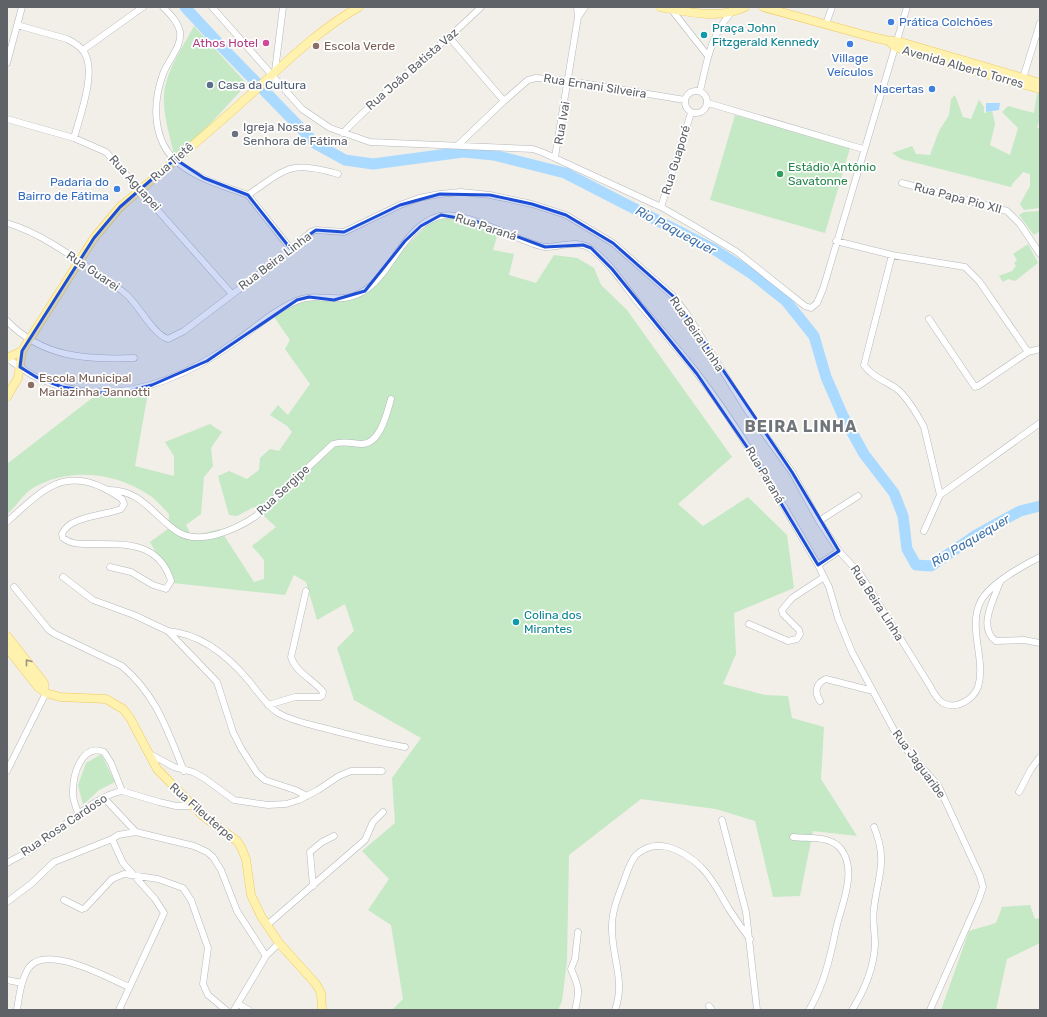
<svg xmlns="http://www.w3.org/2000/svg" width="1047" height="1017" viewBox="0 0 1047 1017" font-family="Rubik,sans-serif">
<rect width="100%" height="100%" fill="#f1efe8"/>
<path fill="#c5e8c5" d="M194,26L247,84L188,148L175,159C171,139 163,117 164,96C165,72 183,47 194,26Z
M1040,92V118L1037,128H1040L1039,208L1024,210L1020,204L1030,186V174L1023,172C1019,178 1014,180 1011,187L901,159L892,153L912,146L916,154L930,155L939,131L949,115L951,99L955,95L963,117L971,119L979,100L984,107V113L992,111L995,124L990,145L1010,155L1018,128L1002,112L1008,106L1034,113L1037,94Z
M735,115L850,148L825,233L710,200Z
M1039,211L1040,231L1034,235L1019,215L1024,212Z
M448,218L498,233L493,250L514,254L509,275L536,283L554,255L577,258L594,268L601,285L627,310L732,457L678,504L703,526L748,497L787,535L794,588L734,613L736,654L723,684L765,695L788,696L792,718L824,727L821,779L857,836L813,831L800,896L773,897L755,821L716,809L641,799L569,855L567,961L562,1001L558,1010H392L403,999L391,925L368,910L389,879L362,851L395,823L392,778L421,738L354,700L337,648L354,631L345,604L317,620L306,582L294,575L285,595L173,583L150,542L168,529L169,514C163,508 156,499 149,495C116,472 68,467 33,488C23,494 16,507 7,514V464L96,395L149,387L135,466L174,476V456L165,442L210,424L222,432L211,448L213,466L204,477L201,514L186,525L190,533L200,534L220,529L254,582L264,579V560L252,546L276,527L254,507L237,516L229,515L218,476L229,471L247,479L259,470L260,458L270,449L279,451L292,432L287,426L270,415L278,405L288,415L310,384L285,349L290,340L274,317L299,302L351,295L366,288L422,230L434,220Z
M1028,244L1038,263L1015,281L1008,279L1003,282L999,276L1012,271L1016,266L1014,263L1017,260L1013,254Z
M100,755L102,756L115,782L99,790L83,805L78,785L86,763Z
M1030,905L1035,919L1040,918V943L1007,959L996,1010H941L969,931L996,923L1002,907Z"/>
<path fill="#aadaff" d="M986,103H1000L999,110L986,112Z"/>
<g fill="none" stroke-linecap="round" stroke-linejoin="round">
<path stroke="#aadaff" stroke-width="11" d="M185,7L222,47L316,144L345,160L373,164L463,152L494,155L565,173L715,250L752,274L786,301L814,336L826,377L843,416L864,454L894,493L903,516L907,549L916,565L931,566L976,535L1020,511L1040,506"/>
<g stroke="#b5b8bc" stroke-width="7">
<path id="minor" d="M163,7C170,14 178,22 180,32C182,47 168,60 163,74C153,101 152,137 174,159C193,178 224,186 248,195
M212,7L302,109L330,128L370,142L533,149L544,153L661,207L694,226L737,252L805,306L811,308L817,303L823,289L907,7
M671,9L708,56
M578,17L585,7
M826,24L832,7
M17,25L67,39C73,42 80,46 84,52C97,71 80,116 74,138
M449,37L504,101
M83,50L143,7
M7,63L22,7
M275,71L283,7
M1023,78L1040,23
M685 102a11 11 0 1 1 22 0a11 11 0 1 1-22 0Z
M700,91C707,62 710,36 731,13
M708,103L863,149
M7,119L74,138L106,152L232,294
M343,133C386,87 437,51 481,7
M458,145L504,101L528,80L536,78L569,81L685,100
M555,157L578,17L577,7
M902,183L1007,211L1020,224L1040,254
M248,195C287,168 290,160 338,174
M248,195L290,248
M661,207L691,113
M7,223C40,233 69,254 97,274C107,280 118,287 127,295C139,306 153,334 168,339L184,331L271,265L311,232L316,230L344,232L400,205L419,198L440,194L461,192L490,195L532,204L566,215L613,243L673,296L687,314L747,410L792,472L819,521L839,551L861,575L930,686C933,692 938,700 943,703C956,710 973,700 978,687C986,661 969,631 979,605C986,586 1022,566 1040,557
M836,241L892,255L965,267L979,281L1028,352
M892,255L864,365C872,377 886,381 897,389C908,398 917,414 924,427L940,495
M929,319L975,387L978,386L1028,352L1040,349
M7,321C42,357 85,360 134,358
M7,358C17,365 27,373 38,378C108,410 176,384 235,342C255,328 273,311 296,301C317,291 338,306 362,292C391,277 402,226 440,216C459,211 497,230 515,237C524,240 536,246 545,247C560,247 577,239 591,249C611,263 624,286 640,305C659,327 679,350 697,373C743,433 780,500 818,565
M109,490C142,490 153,516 178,532C200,546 237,529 256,516L333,444C343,441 350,443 361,444C380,445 387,413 391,399
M819,521L858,496
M7,522C48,484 69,463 122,499L124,504L121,509C104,516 69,516 62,534L63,538C72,545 82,544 93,544C126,544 159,542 171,581L166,589L153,585L131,572L110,567
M924,531L940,495L1040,423
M839,551L818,565L829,587L838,618L852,652L902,745L938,785L980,876L983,887L979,899L930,1010
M63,577L93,600L134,615L168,631L217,682L233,732L241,748L257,773L265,780L295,790L307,796
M1000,582C994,599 977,628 996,641L1024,640L1040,643
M14,587L49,630L55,634L122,666C157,696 167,730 184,771
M749,624L788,641L797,639L800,634L799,630L783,614L782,610L792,598L824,577
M168,631C201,634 229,657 249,681C258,692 266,705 278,713C294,722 313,725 331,730C355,736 380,743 405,747
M820,701C814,692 816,683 826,679L873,691
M268,705L295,697H320L322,696L323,692C314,680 296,673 291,657L306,591
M148,753L174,767L193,772L204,778L234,800L268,805L286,804L299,800L318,790L339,776L351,771H382
M7,771L46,693
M1019,792L1031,769L1040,757
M104,798L136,832L118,835L112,839L123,863L155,899L164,913L119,1010
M79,815C76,808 72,799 73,791C73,774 82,743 104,752L111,763L122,791
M722,820L746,912L757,1010
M136,832L194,846L207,852L213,857L221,870L237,911L266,956
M793,837C809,839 830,835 841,849C858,871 841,906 836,929C830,958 824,985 809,1010
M7,863C17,857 28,853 37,846C60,830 96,795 122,791L159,802L176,806H193
M313,886L310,852L322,842L334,836
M64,900L82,909L85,908L112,879L124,874L158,879L183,888L191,900L208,948L203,984L208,995L226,1010
M7,902L31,884L54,862L112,839
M267,925L365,840L373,822L383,812
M7,980L22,983
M238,1004L249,1010
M709,1006L712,1010
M17,1010C19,996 21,981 28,969C44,942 108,978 129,987
M234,1010L266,956L279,943
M575,1010C580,991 579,987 571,969L575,959L578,932
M615,1010C626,980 611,956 612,926C612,912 617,899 622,886C626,876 629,863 636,855C657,836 683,850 701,867C713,879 720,894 729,909C736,920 743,930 750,939
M852,1010C864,991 874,967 875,944C875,932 872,920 874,908C878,875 888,861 874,827"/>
</g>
<g stroke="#f2c960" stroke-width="9">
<path id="major" d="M660,7C688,12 719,20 745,7
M763,7L868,36L889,41H897L1040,83
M889,41L895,47L918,55L1040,89
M7,358L22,351
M7,397L18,378L22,351L94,238L120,207C164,170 208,133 250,95C284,64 318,30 359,7
M7,636L44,683V690
M7,648L38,687L46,693L60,697L106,699L123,709L130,718L157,769L203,816L237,841L241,847L246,859L251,895L261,916L279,943L316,984L321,993L322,1010"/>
</g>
<use href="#minor" stroke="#fff" stroke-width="6"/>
<use href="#major" stroke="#fff2af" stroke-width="8"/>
</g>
<defs><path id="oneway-chevron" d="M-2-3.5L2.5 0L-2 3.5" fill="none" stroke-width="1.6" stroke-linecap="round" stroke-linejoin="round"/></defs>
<use stroke="#979581" href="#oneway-chevron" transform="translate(28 662) rotate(-128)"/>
<path fill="#1d4ed8" fill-opacity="0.2" stroke="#1d4ed8" stroke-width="3" stroke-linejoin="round" d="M175,159L204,178L248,195L290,248L316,230L344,232L400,205L440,194L490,195L532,204L566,215L613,243L673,296L792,472L839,551L818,565L749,450L697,374L612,269L591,248L583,245L545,247L475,221L441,215L421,226L405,241L365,291L334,300L309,297L297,300L207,361L152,385L126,392L102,393L62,387L36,377L20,367L22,351L94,238L120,207Z"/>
<g fill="#3f7fe0" stroke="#fff" stroke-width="1.5">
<circle cx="891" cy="22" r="4"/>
<circle cx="850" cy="44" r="4"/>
<circle cx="932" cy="89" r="4"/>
<circle cx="117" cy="189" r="4"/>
</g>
<g fill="#0f9aa8" stroke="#fff" stroke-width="1.5">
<circle cx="704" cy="35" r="4"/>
<circle cx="516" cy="622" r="4"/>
</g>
<circle fill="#d1479c" stroke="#fff" stroke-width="1.5" cx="266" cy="43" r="4"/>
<g fill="#8d6e63" stroke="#fff" stroke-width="1.5">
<circle cx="316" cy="46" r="4"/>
<circle cx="31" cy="385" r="4"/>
</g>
<circle fill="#5c6f8a" stroke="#fff" stroke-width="1.5" cx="210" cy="85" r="4"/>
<circle fill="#6b7280" stroke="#fff" stroke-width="1.5" cx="235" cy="134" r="4"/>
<circle fill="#2e9e5b" stroke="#fff" stroke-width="1.5" cx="780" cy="174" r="4"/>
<g text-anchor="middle" stroke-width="3.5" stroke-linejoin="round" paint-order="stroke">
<g font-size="12" fill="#366cbe" stroke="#fff" text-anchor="end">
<text x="899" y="26" text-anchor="start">Prática Colchões</text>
<text x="850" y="62" text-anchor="middle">Village<tspan x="850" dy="14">Veículos</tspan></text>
<text x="924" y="93">Nacertas</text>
<text x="109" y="186">Padaria do<tspan x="109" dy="14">Bairro de Fátima</tspan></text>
</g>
<g font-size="12" fill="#0d838f" stroke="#fff" text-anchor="start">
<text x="712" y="32">Praça John<tspan x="712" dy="14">Fitzgerald Kennedy</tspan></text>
<text x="524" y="619">Colina dos<tspan x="524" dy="14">Mirantes</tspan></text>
</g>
<g font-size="12" fill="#b23c85" stroke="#fff" text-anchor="end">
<text x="258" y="47">Athos Hotel</text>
</g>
<g font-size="12" fill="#785e54" stroke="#fff" text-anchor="start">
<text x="324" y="50">Escola Verde</text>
<text x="39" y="382">Escola Municipal<tspan x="39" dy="14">Mariazinha Jannotti</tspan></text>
</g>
<g font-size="12" fill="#5f6368" stroke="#fff">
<text transform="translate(963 67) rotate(16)" y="4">Avenida Alberto Torres</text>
<text transform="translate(412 69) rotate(-41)" y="4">Rua João Batista Vaz</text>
<text transform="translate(595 86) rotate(9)" y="4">Rua Ernani Silveira</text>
<text transform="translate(562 123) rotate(-80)" y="4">Rua Ivai</text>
<text transform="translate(676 160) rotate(-73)" y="4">Rua Guaporé</text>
<text transform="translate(172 162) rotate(-41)" y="4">Rua Tietê</text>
<text transform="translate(135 183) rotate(48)" y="4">Rua Aguapei</text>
<text transform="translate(958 198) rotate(15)" y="4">Rua Papa Pio XII</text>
<text transform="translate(486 227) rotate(18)" y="4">Rua Paraná</text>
<text transform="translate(275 261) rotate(-37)" y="4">Rua Beira Linha</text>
<text transform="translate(93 271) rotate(34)" y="4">Rua Guarei</text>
<text transform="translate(697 334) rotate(56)" y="4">Rua Beira Linha</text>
<text transform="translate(765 475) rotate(59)" y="4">Rua Paraná</text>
<text transform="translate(283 490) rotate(-43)" y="4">Rua Sergipe</text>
<text transform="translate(877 603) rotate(57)" y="4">Rua Beira Linha</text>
<text transform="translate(919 764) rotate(54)" y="4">Rua Jaguaribe</text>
<text transform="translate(202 812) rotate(41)" y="4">Rua Fileuterpe</text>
<text transform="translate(64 825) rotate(-34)" y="4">Rua Rosa Cardoso</text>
</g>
<g font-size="12" fill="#4e5e75" stroke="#fff" text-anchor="start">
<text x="218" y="89">Casa da Cultura</text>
</g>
<g font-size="12" fill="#5b616d" stroke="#fff" text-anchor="start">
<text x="243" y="131">Igreja Nossa<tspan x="243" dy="14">Senhora de Fátima</tspan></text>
</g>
<g font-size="12" fill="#27864d" stroke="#fff" text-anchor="start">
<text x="788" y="171">Estádio Antônio<tspan x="788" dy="14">Savatonne</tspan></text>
</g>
<g font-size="13" font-style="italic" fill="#4174aa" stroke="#fff">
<text transform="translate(676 230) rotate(28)" y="5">Rio Paquequer</text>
<text transform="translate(970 540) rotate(-31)" y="5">Rio Paquequer</text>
</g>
<g font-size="16" font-weight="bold" letter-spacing="1" fill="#70757a" stroke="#fff">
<text x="801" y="432">BEIRA LINHA</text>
</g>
</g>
<rect width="1047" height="1017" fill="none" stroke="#5f6368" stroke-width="16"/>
</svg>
